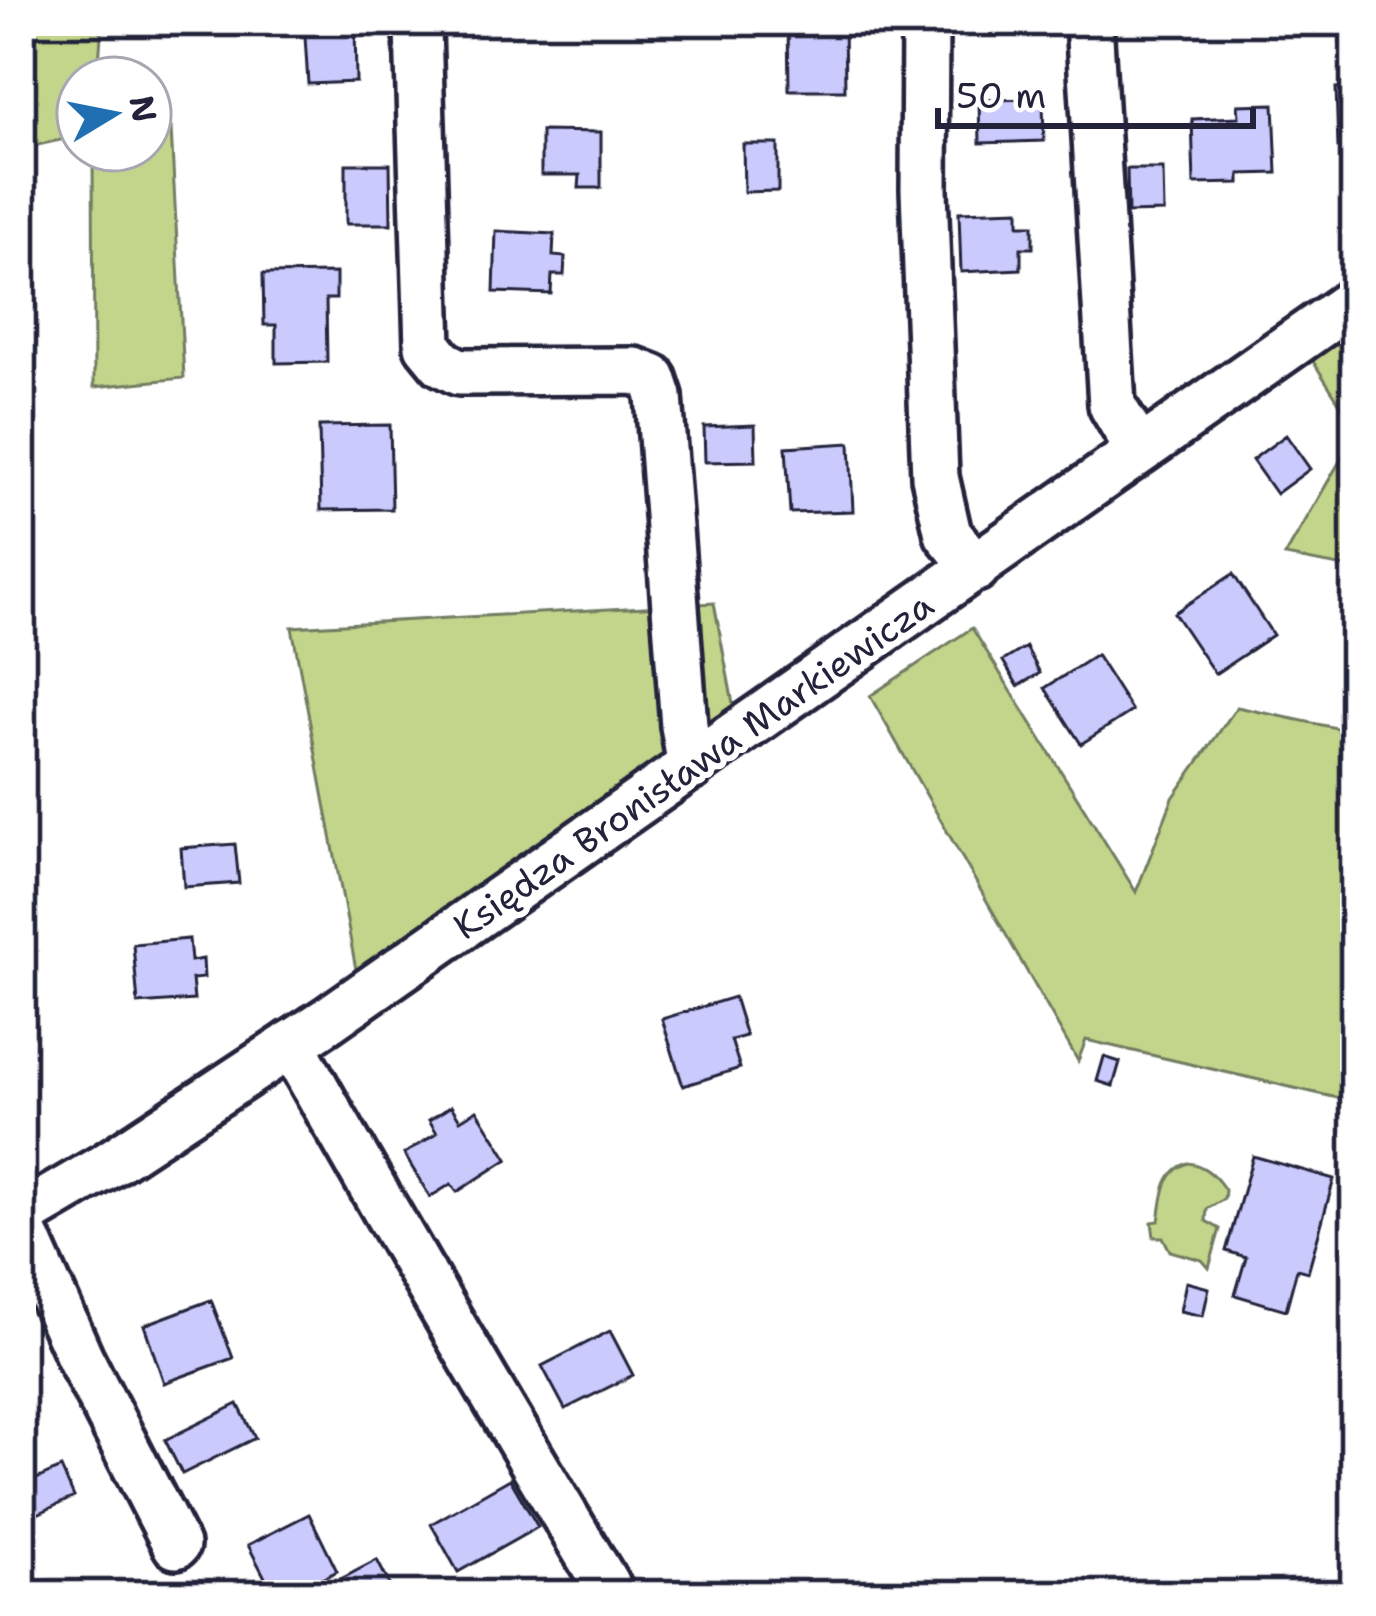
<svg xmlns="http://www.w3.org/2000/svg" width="1376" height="1616" viewBox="0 0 1376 1616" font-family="'Shantell Sans',sans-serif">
<rect width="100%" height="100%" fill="#fff"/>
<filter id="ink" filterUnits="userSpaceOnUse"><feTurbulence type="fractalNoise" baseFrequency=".00833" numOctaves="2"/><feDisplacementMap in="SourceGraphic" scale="24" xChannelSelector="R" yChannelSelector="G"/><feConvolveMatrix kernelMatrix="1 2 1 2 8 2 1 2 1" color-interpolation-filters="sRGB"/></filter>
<g filter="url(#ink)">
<path fill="#c3d58a" stroke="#727c62" stroke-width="3" d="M21,21H102L98,78H78V136L33,146L21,162Z
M171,128L184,378L94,387L93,150H150V129Z
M1355,325V427L1311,358Z
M1355,435V569L1285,556Z
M714,603L738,730L360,991L292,627Z
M972,628L1136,892L1173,798L1237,707L1355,732V1102L1086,1040L1078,1061L870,696Z
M1188,1163C1205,1165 1216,1176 1225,1190L1224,1199L1207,1209L1206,1221L1220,1229L1209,1268L1202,1260L1170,1251L1163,1237H1154L1152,1222L1159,1221C1163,1197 1162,1172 1188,1163Z"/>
<path fill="#cbcafd" stroke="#22223b" stroke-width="3" d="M304,21H355L356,82L308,84Z
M844,22L845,90H789L788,23Z
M1355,87V147L1338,148L1336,88Z
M1043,99L1044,141L980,143L979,100Z
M1274,104L1277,173L1240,174V183L1194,184L1192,119L1239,117L1238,105Z
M541,131L601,132V188H579L580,175H541Z
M743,144H778V191L744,192Z
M346,164H390L391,224H346Z
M1127,169H1163L1164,212L1128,213Z
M1019,210V225H1033V248H1021V269L961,272L959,212Z
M496,231L554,234L553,256L565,257L564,275H552L551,294L494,292Z
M336,273V299H326L327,362L276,363V325H264L263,274Z
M390,425L392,509L321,510L319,426Z
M755,425L756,461L705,462L704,427Z
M1286,435L1310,469L1276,494L1252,460Z
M850,443L853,511L790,513L786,447Z
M1233,574L1273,635L1215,674L1174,613Z
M1026,647L1040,673L1018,686L1003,661Z
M1096,655L1132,711L1081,744L1045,688Z
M235,844L239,883L184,887L181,848Z
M189,939L191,961L203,959L204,978L192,979L194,1000L138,1004L133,944Z
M734,997L746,1036L731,1040L740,1068L683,1086L662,1019Z
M1104,1057L1120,1062L1113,1086L1097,1081Z
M451,1106L460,1120L477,1110L508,1159L457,1192L451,1184L430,1197L404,1154L437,1133L429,1120Z
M1253,1156L1334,1179L1308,1272L1297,1269L1286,1310L1235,1295L1246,1257L1226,1251Z
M1186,1282L1209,1288L1203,1316L1180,1311Z
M211,1300L233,1358L164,1383L144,1325Z
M610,1331L633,1375L565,1409L542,1366Z
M238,1404L255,1438L182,1474L165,1440Z
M61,1468L74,1497L31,1517L21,1486Z
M510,1479L538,1527L458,1572L431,1524Z
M309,1514L337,1571L291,1595H274L248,1545Z
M377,1560L395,1595H349L341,1579Z"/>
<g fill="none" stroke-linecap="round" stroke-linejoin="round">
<g stroke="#22223b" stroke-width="54">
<path id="minor" d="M925,21L924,190L935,477L948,534L976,568
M1089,21L1112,405L1139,451
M418,29L428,346L442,363L459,372L635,371L653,378L659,396L684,726L691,767
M291,1044C394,1227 500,1408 608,1588
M21,1216L108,1165L328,1020L1355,300
M21,1225L80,1358L176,1545"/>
</g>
<use href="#minor" stroke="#fff" stroke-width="45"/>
</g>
</g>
<g text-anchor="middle" stroke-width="12" stroke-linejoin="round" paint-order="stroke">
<g font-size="36" fill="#22223b" stroke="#fff">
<text transform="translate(693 765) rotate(-35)" y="13">Księdza Bronisława Markiewicza</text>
</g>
</g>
<rect width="1376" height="1616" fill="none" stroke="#fff" stroke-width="72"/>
<rect x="36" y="36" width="1304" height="1544" fill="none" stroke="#22223b" stroke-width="4.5" filter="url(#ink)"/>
<g transform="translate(114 114) rotate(80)"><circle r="57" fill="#ffffff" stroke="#a7a7b1" stroke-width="3"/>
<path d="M0-9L21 45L0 30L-21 45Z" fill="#1f6fb2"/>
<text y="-18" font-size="33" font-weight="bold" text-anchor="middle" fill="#22223b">N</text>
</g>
<path d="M938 108v18h315v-18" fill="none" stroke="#22223b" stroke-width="6"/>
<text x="956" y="108" font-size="36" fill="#22223b" stroke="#ffffff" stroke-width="9" paint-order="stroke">50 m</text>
</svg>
